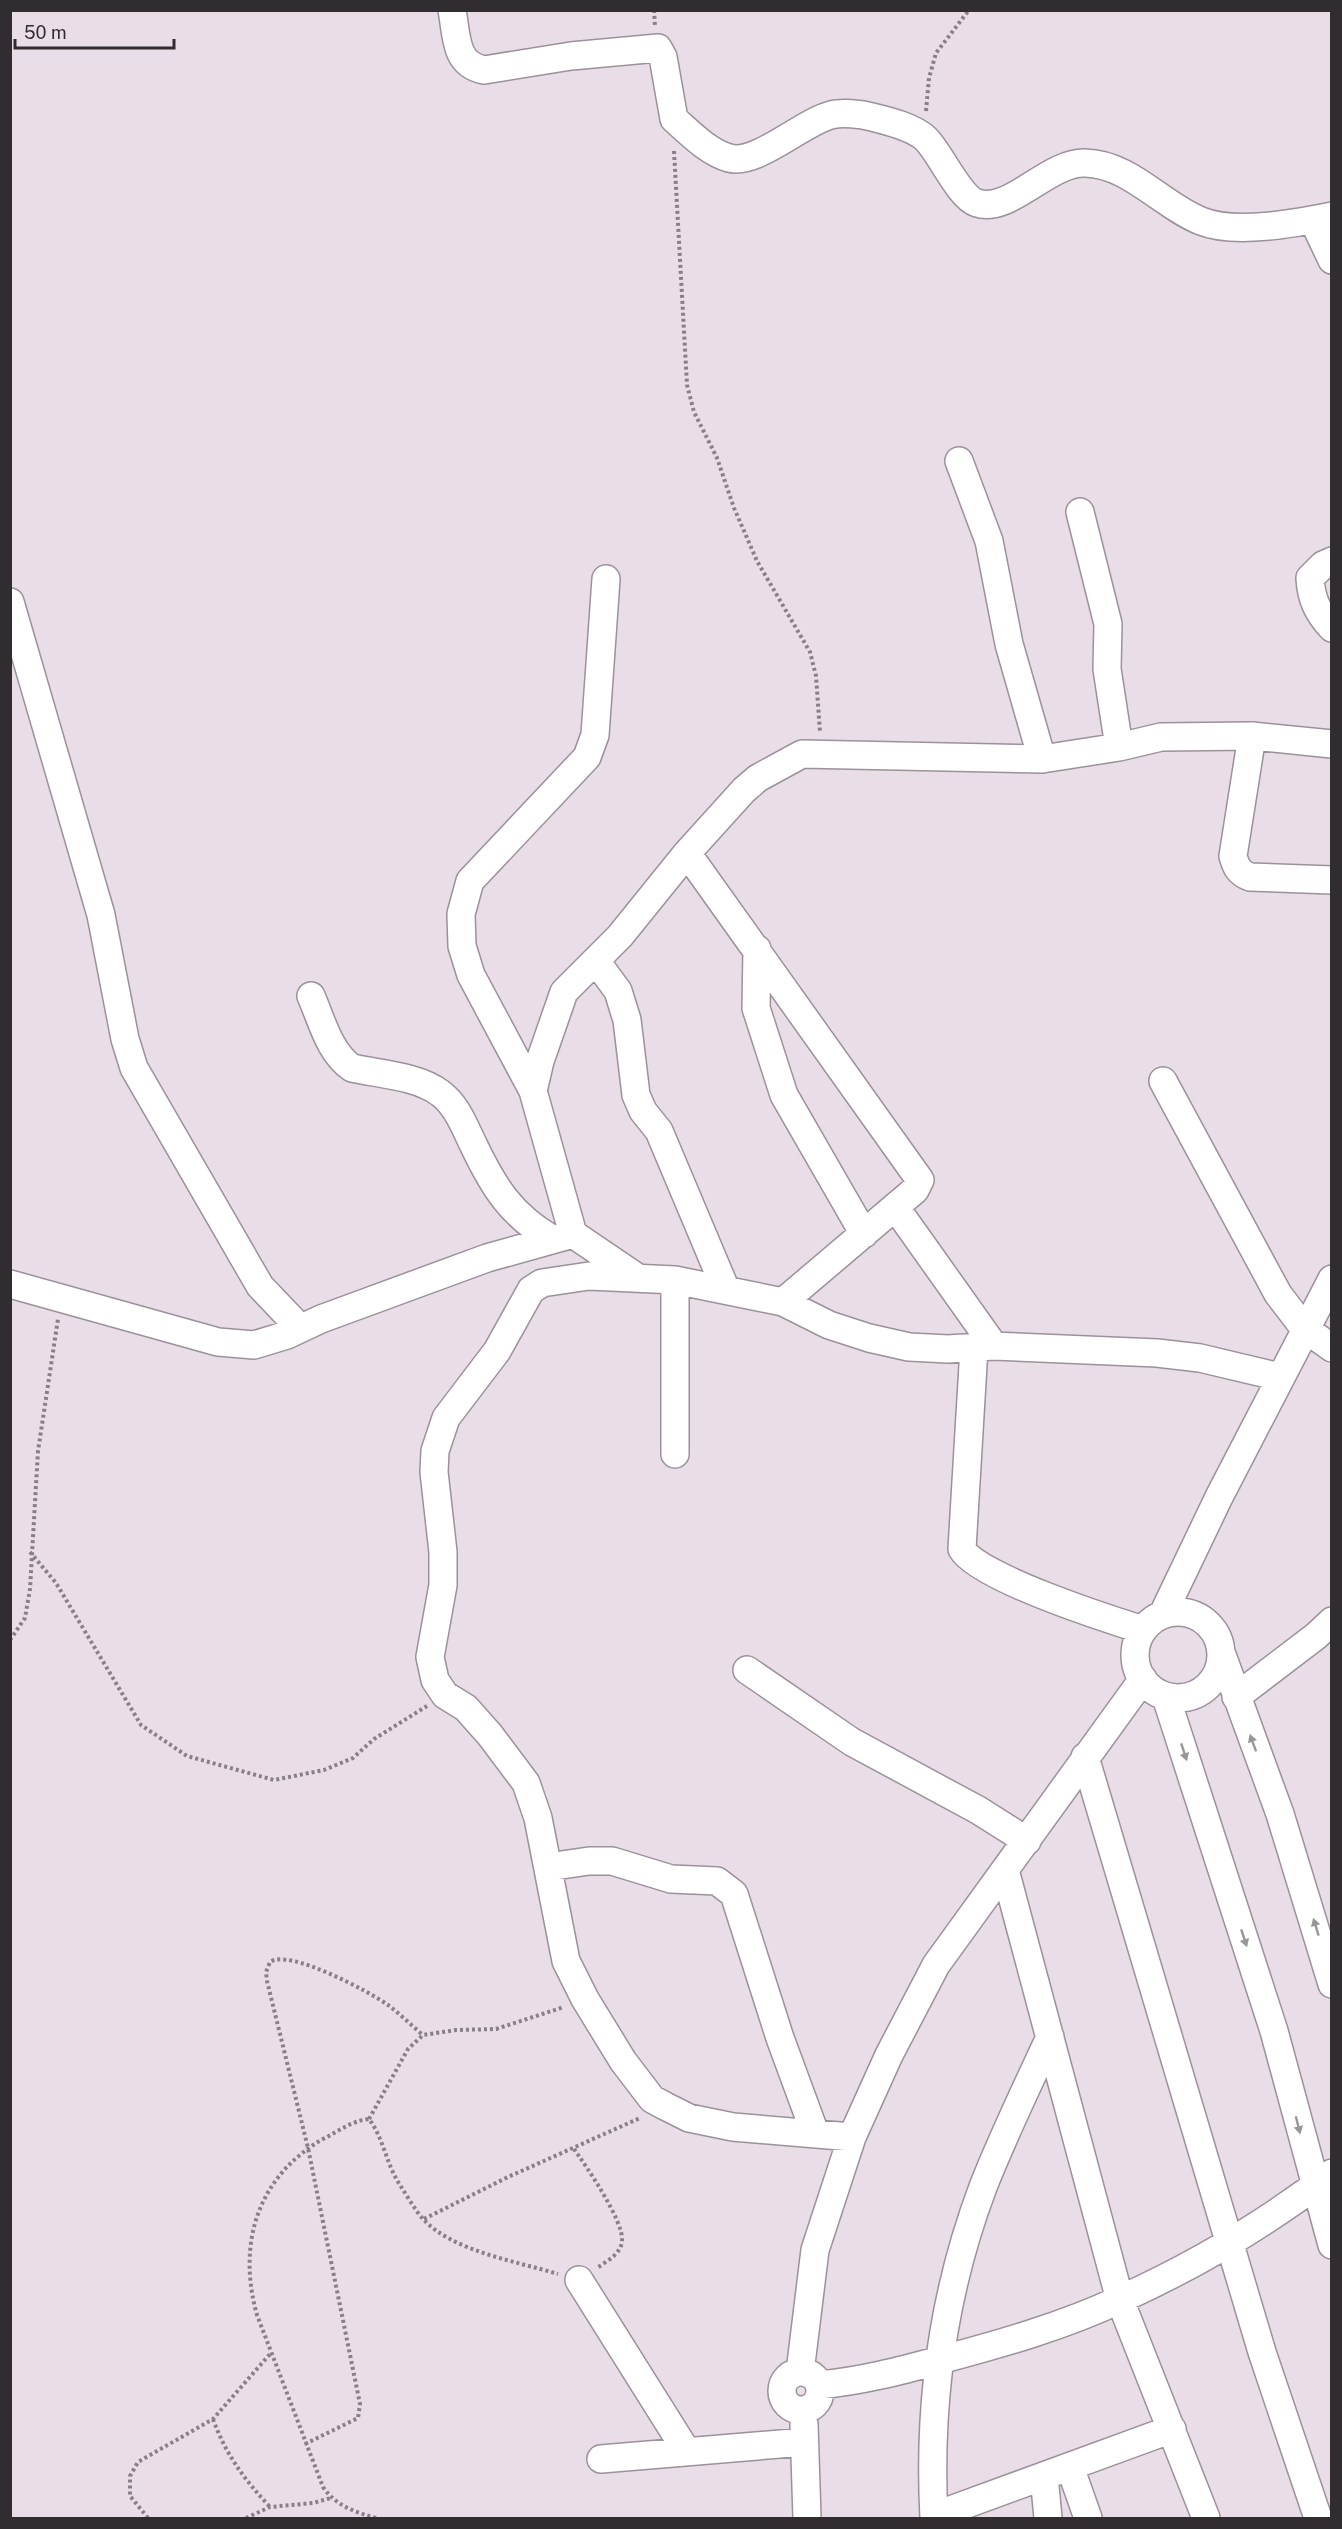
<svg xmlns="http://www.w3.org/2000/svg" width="1342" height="2529" viewBox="0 0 1342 2529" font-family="'Public Sans',sans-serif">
<rect width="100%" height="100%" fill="#e9dde8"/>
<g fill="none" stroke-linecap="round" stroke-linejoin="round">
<g stroke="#9b919b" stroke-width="30">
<path id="minor" d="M452,10C457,36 454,64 484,70L571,56L658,48L663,57L674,119C690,133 708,152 729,158C756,166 803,122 831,115C842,112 861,114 872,117C888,121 914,127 926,139C941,154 959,197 977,203C1010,214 1048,162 1085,163C1130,164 1161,205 1201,221C1235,235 1296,223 1332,216
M1313,220L1332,260
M959,461L989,541L1009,644L1042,759
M1080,512L1108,624L1107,669L1119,747
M1332,561L1323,565L1310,578C1311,599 1318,613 1332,628
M10,602L101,915L125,1039L134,1068L260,1286L300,1328
M1252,736L1233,856C1236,867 1239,873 1250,877L1332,880
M687,853L920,1180L915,1190L783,1302
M757,949L756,1008L784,1095L864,1234
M596,961L618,991L627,1020L636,1095L643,1111L659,1131L726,1290
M311,996C322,1021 329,1052 352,1068C379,1074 418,1076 440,1093C457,1105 465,1128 474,1146C494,1188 512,1216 552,1239
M1163,1081L1278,1294L1304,1328L1332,1348
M533,1091L471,975L462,946L461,914L470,881L587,757L595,735L606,579
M896,1208L994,1346
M635,1276L573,1234L533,1091L540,1061L564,992L620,936L687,853L744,790L758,778L802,754L1042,759L1119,747L1161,737L1252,736L1332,744
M675,1280V1454
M10,1284L218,1342L254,1345L287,1335L321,1319L487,1258L573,1234
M974,1348L962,1549C977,1577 1108,1619 1143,1630
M1135 1655a43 43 0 1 1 86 0a43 43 0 1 1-86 0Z
M1163,1614L1219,1497L1332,1279
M1222,1655L1280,1814L1332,1984
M747,1670L852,1742L978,1810L1027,1841
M1166,1697L1274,2031L1332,2245
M1236,1697L1316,1636L1332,1621
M1085,1757L1262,2352L1318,2518
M548,1867L589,1861H612L671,1879L717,1881L734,1894L780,2038L815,2133
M1005,1870L1120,2300L1206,2518
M852,2137L733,2127L689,2118L665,2106L652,2099L623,2061L585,1999L566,1961L538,1818L526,1783L490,1735L466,1708L445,1695L435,1680L430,1657L443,1585V1552L434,1472L435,1451L446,1418L497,1351L531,1290L542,1283L589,1276L675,1280L783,1302L829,1325L869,1338L909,1347L948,1349L994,1346L1157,1353L1200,1358L1280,1377
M579,2280L687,2452
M782 2391a19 19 0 1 1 38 0a19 19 0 1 1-38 0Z
M800,2372L815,2250L852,2137L889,2055L936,1965L1143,1679
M819,2385C861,2381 900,2371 940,2360C1000,2344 1064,2326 1121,2299C1194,2266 1268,2222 1332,2173
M804,2424L807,2518
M601,2459L804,2442
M1070,2467L1088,2518
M1044,2476L1048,2518
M934,2516L1172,2429
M934,2518C928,2406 943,2293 983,2187C1003,2136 1027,2087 1050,2037"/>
</g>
<path stroke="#888088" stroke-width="4" stroke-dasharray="3 3" stroke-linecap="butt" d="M654,10L655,27
M926,111L929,78L936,53L969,10
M674,151L687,385L694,412L717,458L734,508L757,561L810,652L816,676L820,732
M30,1552L56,1583L141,1725L187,1756L274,1780L324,1770L353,1758L374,1739L427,1706
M10,1640L25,1618L30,1589L38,1451L58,1319
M369,2119L408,2049L423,2035L456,2030L496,2029L564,2007
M574,2149C586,2166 624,2221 622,2241C621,2254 607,2261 597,2268
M424,2219L508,2177L640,2118
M213,2419C226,2455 244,2479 270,2507
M305,2444L358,2418L360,2404L308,2148L267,1981L266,1972L270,1962C288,1948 370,1992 388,2005C400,2014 411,2025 423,2035
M148,2518L130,2496V2476L138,2462L213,2419L271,2353
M246,2518L270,2507L313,2503L331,2498
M376,2518C355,2512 336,2506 323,2487L257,2315C237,2244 257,2177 323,2139C339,2131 351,2121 369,2119C384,2139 386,2164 400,2185C407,2196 415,2210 423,2219C454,2252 516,2261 558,2274"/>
<use href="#minor" stroke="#fff" stroke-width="27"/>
</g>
<defs><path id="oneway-solid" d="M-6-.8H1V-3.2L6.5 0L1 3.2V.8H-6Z" transform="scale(1.5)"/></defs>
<g fill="#989698">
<use href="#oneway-solid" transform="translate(1253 1743) rotate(-110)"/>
<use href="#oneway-solid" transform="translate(1184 1752) rotate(72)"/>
<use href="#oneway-solid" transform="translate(1316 1927) rotate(-107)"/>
<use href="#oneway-solid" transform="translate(1244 1938) rotate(72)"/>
<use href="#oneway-solid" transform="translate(1298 2125) rotate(76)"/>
</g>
<rect width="1342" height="2529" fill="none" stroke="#302c30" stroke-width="24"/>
<path d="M15 39v9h159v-9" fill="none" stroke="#302c30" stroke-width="3"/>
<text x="24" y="39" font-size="18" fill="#302c30" stroke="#e9dde8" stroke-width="4.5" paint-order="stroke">50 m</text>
</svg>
